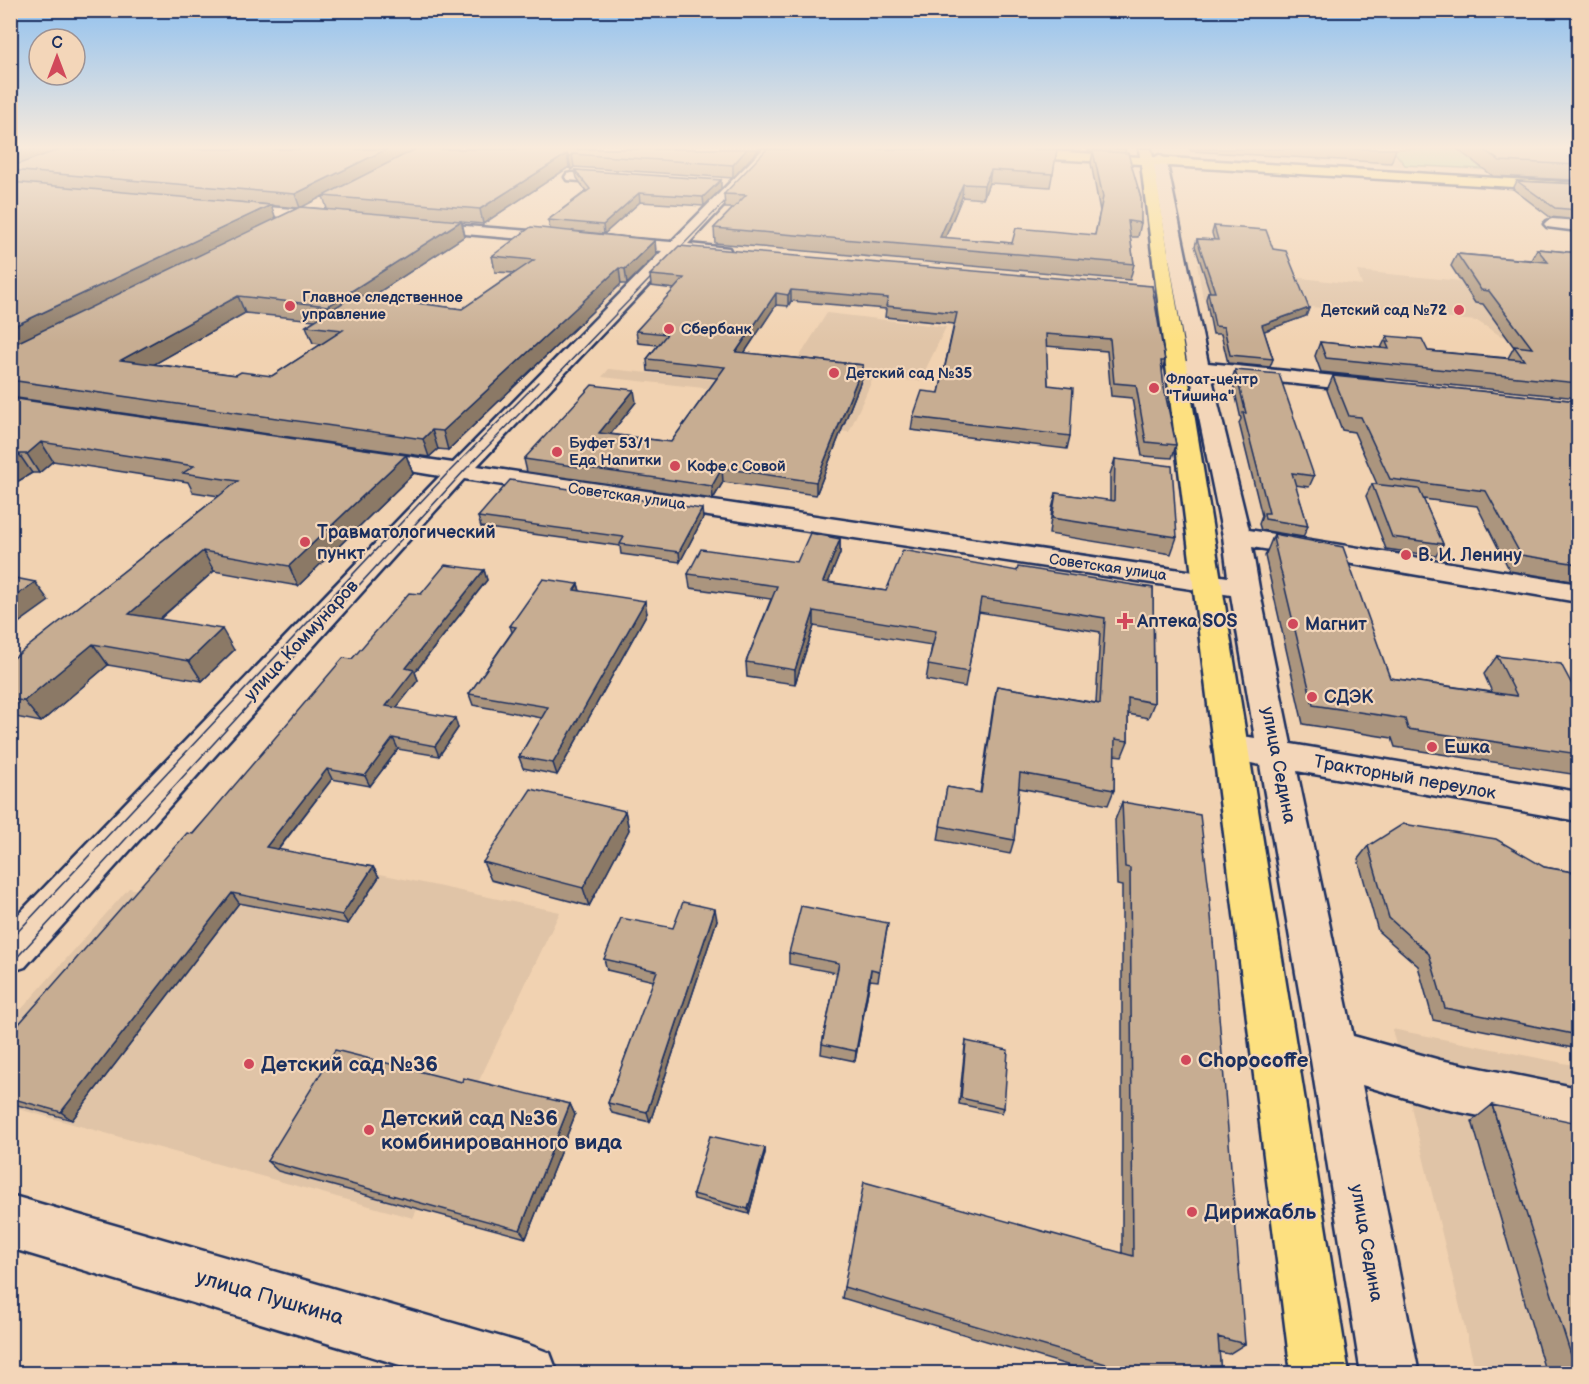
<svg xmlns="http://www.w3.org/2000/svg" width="1589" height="1384" viewBox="0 0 1589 1384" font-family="'Balsamiq Sans',sans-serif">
<rect width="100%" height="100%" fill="#f1d2b1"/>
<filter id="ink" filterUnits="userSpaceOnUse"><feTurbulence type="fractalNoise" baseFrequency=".0167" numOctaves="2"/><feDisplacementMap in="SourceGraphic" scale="12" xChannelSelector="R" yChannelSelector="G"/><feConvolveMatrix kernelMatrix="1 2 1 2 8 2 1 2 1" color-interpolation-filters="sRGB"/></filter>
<g filter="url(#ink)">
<path fill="#e0c4a7" d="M1186,149H1497L1517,173L1187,153Z
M1197,264L1245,267L1267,274L1362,285L1357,271L1578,292L1530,339L1501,336L1477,321L1203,298Z
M827,313L946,327L920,381L873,378L849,432L724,420L731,391L602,377L609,369L740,382L795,364Z
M196,835L560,912L413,1218L11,1107V1021L129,888L147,892Z
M1392,1029L1578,1066V1373H1476Z"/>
<path fill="#a3da9e" stroke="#5f847e" stroke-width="1.5" d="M1392,149H1460L1482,169L1405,165Z"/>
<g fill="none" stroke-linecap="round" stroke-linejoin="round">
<g stroke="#1b2f5e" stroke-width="5">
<path id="minor" d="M763,149H777L688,244L729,248L731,252L729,256L679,253L477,466L1228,577L1223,536L1190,373L1173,370L1170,366L1173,362L1187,361L1152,159L1159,155L1166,159L1208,363L1374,380L1382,381L1385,386L1382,391L1374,392L1211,375L1249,530L1578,584V602L1252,547L1259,588L1291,744L1578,792V821L1297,771L1353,1036L1440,1060L1578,1088V1136L1440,1108L1362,1085L1419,1374H1361L1310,1054L1260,765L1219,756L1213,747L1219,738L1231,734L1255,738L1231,595L464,479L25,967L10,972V923L440,476L356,462L353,457L356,452L365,450L453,463L662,251L419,230L414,228L411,225L414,222L671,242Z
M572,173L622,176L629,180L622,184L567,180L565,177L567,174Z
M228,204L332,212L340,217L332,222L223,211L221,208L223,205Z
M1552,219L1578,221V231L1547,227L1544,224L1547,221Z
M10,1195L529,1345L550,1353L558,1374H430L10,1248Z"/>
</g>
<g stroke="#1b2f5e" stroke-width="5">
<path id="major" d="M944,149H1021L1140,157L1139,149H1151L1153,157L1578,183V191L1154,165L1349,1374H1291L1141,164L950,153Z"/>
</g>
<use href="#minor" fill="#f3d6b9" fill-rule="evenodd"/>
<use href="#major" fill="#fde080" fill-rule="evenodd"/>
<path stroke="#1b2f5e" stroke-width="1.5" d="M10,940L445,476L538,382
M10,965L464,471L736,190"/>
</g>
<path fill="#ab957e" stroke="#1b2f5e" stroke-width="1.5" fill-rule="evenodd" d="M10,149H759L733,178L574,167L571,170L569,167L483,224L462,222L465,236L371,297L462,309L514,273L495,272L492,256L550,229L548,220L586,191L577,178L575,170L721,189L704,206L640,202L604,234L572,231L655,240L656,255L627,284H621L448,450L438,449L429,457L10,397ZM397,159L323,196L327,209L301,207ZM222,201L298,208L276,219L271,205ZM245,313L315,320L306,326L313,343L322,344L272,376L236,375L154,364Z
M1057,149L1050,187L989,183L983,199L962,197L945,238L1012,243L1095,235L1100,211L1091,163L1093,152L1088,151V149H1126L1125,152L1141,223L1138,237H1130L1134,264L1130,280L715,243L714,228L733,208H725L724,194Z
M1190,149H1396L1391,163L1191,151Z
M1457,149H1578V173H1576L1572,180L1493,176Z
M1517,181L1578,184V220L1550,217L1513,189Z
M1214,226L1273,249L1309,308L1306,316L1264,331L1273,359L1270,367L1228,363L1221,334H1213L1206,299L1208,292H1210L1195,246L1197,239L1214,240L1212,233Z
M1537,249L1578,253V398L1321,372L1315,356L1320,342L1381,348L1387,336L1428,351L1508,358L1514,347L1483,304L1475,303L1451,266L1457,254L1531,260Z
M650,275L1152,286L1165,361L1162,372L1164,388L1176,445L1172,458L1142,456L1132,398L1111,396L1107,351L1046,346L1048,385L1070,436L1067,449L911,430L913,417L939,393L954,324L885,317L886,309L791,301L788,306L776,305L744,353L863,365L862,378L816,495L723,482L713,499L527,472L524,459L636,402L610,434L671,442L717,378L648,371L647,359L658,345L638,343L636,331L675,289L651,286Z
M1235,370L1314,476L1309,487L1295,485L1308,526L1303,537L1261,530L1259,524L1262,516L1239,423L1241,419L1232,379Z
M1333,376L1578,401V582L1510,571L1477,506L1423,499L1443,544L1436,556L1386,549L1366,496L1372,484H1377L1354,432L1342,430L1327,390Z
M10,398L406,455L413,474L298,586L214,571L160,619L234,650L202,681L108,665L41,722L10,716V661L219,496L193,492L188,482L53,461L39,473H32L10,486Z
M1115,459L1177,537L1171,554L1049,534L1052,509L1056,493L1110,501V474Z
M478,517L703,518L680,562L621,554L620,546L481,527Z
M1274,534L1390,678L1492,692L1484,674L1497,656L1578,696V775L1395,747L1392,738L1303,724L1265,556Z
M840,539V553L828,582L886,591L1017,571L1153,588L1154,703L1148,718L1128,714V741L1122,756L1114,755V790L1108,805L1019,788L1014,840L1010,854L938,840L947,787L980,793L994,701L997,686L1096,703L1100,632L979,612L965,687L926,680L932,645L814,626L795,684L747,677L746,662L771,599L690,588L688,574L797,562Z
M484,570L487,580L415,672L418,680L396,708L458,728L439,756L398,749L370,786L332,779L278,850L373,867L379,877L348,924L239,903L72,1120L10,1103V1034L352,659L421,594Z
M578,584L580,591L647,613L557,775L523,768L519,757L542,718L473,705L469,694L512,632L510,626Z
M1122,802L1245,1344L1229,1354L1219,1352L1221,1374H1097L842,1298L844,1287L1122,1253V886L1117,885L1115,820Z
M625,811L629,830L589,906L491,880L483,862Z
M1368,846L1544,867L1578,873V1049L1433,1020L1418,966L1378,931L1358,859Z
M717,920L650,1122L612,1113L608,1103L654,981L607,970L604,959L673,928Z
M888,923L878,981L870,980L855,1061L821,1054L822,1044L837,973L789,964V953Z
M966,1041L1004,1108L1002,1113L959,1104L965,1046Z
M462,1082L570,1104L575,1115L526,1238L278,1171L267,1161Z
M1492,1105L1578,1374H1546L1472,1121Z
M765,1148V1153L749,1214L694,1199L693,1194Z"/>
<path fill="#8b7966" stroke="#1b2f5e" stroke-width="1.5" d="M25,149H69L10,169V154Z
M387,149H416L300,208L295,194Z
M747,149H759L733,178V165Z
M567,154L569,167L483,224L480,209Z
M572,154L574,167L571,170L569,157Z
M991,170L989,183L983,199L984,185Z
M721,180V189L704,206L703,197Z
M963,184L962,197L941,248L940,237Z
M639,193L640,202L604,234L603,225Z
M271,205L276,220L10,350V328Z
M461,221L465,236L333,322L328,306Z
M655,240L656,255L627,284L625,269Z
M619,268L621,284L448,450L443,431Z
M791,290V301L788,306V295Z
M776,293V305L737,364L736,352Z
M238,296L245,313L130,378L121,360Z
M1309,308L1306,316L1259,333L1262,325Z
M863,365L862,378L816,495V482Z
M634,390L636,402L601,446L599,433Z
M432,430L438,449L429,457L423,439Z
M41,442L53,461L39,473L27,454Z
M19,454L32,473L10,486V459Z
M406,455L413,474L298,586L289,566Z
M722,468L723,482L713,499L712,486Z
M702,509L703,518L680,562L679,552Z
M840,539V553L823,596V582Z
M203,551L214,571L142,634L129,614Z
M484,570L487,580L415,672L418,680L390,716L386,706L406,668Z
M35,582L49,601L10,629V600Z
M578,584L581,595L574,590Z
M645,601L647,613L557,775L553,763Z
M814,611V626L795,684V670Z
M222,629L234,650L202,681L189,661Z
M93,644L108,665L41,722L24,701Z
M455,718L458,728L439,756L435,746Z
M393,738L398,749L370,786L365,776Z
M327,769L332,779L272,857L266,847Z
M625,811L629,830L589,906L583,888Z
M373,867L379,877L348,924L342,915Z
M232,893L239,903L72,1120L61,1112Z
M715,909L717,920L650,1122L647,1112Z
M871,969L870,980L855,1061L856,1051Z
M570,1104L575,1115L526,1238L520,1230Z
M765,1148V1153L749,1214L748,1209Z"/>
<path fill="#c7ad92" stroke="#1b2f5e" stroke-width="1.5" d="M10,149H25L10,154Z
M61,149H387L295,194L10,170V167Z
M416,149H747L733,165L572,154L569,157L567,154L480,209L323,196Z
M767,149H1057L1053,174L991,170L984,185L963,184L940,237L1012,243L1016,228L1095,235L1103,197L1093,151L1128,153L1141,198V223L1128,221L1134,264L714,228L746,195L724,194Z
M1483,149H1578V158L1569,157L1578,164V165L1500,161Z
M575,170L721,180L703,197L639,193L603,225L548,220L590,189Z
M1517,181L1578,184V210L1555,208Z
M10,182L271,205L10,328Z
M300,207L461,221L328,306L238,296L121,360L236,375L241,372L272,376L343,330L306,326L355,295L462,309L534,260L492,256L531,227L655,240L625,269L619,268L443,431L432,430L423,439L10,380V346Z
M1214,226L1266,230L1273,249L1286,251L1309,308L1262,325L1273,359L1230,355L1224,327L1215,326L1208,292H1215L1197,239L1218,240Z
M679,246L1152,286L1165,361H1161L1164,388L1176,445L1146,442L1136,385L1114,383L1110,339L1046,334L1048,385L1073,388L1070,436L913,417L922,391L939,393L957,313L886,306L888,298L791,290L788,295L776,293L736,352L863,365L816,482L722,468L712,486L524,459L592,385L634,390L599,433L671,442L725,367L647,359L667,334L636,331L684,278L650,275Z
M1537,249L1578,253V383L1326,358L1320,342L1389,349L1386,342H1390L1387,336L1422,339L1428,351L1524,360L1514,346L1532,348L1489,291L1481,290L1457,254L1548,262Z
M1235,370L1279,374L1314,476L1292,473L1308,526L1265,519L1264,513H1269L1243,413H1246Z
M1333,376L1578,401V564L1521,555L1486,491L1390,479L1361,417L1349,416Z
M10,398L406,455L289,566L203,551L129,614L222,629L189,661L93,644L24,701L10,699V661L238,481L183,473L194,466L41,442L27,454H19L10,459Z
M1115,459L1172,466L1177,537L1052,518L1056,493L1114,501Z
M510,480L702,509L679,552L620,544L624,537L478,517Z
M1372,484L1419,489L1443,544L1392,537Z
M810,533L840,539L823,582L886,591L903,550L1017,571L1018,567L1153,588L1154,703L1128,698V741L1115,739L1114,790L1020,773L1014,840L940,826L947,787L981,793L997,686L1100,704L1105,618L981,598L968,672L928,665L936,631L814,611L795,670L746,662L777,586L688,574L701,549L797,562Z
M1274,534L1343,547L1390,678L1517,696L1497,656L1561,664L1578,696V754L1408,729L1405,719L1313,705L1273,538H1275Z
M445,565L484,570L406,668L414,670L386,706L455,718L435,746L393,738L365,776L327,769L266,847L373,867L342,915L232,893L61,1112L10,1098V1034L187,833L193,834L343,658L352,659L409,593L421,594Z
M10,577L35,582L10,600Z
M543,579L578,584L574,590L645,601L553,763L519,757L548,707L469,694L516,627L510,626Z
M531,789L625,811L583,888L483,862Z
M1122,802L1200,815L1209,890L1245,1344L1218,1337L1221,1374H1140L844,1287L864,1182L1133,1256L1130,868L1125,867Z
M1403,824L1496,839L1544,867L1578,873V1035L1445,1008L1429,954L1389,918L1368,846Z
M683,902L715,909L647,1112L608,1103L657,971L604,959L621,918L673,928Z
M801,906L888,923L879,971L871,969L856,1051L822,1044L839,963L789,953Z
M966,1041L1008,1050L1004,1108L961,1098Z
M335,1050L462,1082L463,1078L570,1104L520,1230L267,1161Z
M1492,1105L1578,1123V1374H1577Z
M710,1136L765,1148L748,1209L693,1194Z"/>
</g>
<linearGradient id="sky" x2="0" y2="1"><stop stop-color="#91c1ef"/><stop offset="0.43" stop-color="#f9ebdc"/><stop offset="1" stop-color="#f9ebdc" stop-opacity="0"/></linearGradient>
<rect width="1589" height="343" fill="url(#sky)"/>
<g fill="#d1495b" stroke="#f3d6b9" stroke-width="2">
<circle cx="290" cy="306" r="6"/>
<circle cx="1459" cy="310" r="6"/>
<circle cx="669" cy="329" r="6"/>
<circle cx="834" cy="373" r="6"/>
<circle cx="1154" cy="388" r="6"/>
<circle cx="557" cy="452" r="6"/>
<circle cx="675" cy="466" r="6"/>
<circle cx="305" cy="542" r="6"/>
<circle cx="1406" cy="555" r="6"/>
<path d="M1122 612h6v6h6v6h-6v6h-6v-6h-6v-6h6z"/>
<circle cx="1293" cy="624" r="6"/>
<circle cx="1312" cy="697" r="6"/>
<circle cx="1432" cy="747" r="6"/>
<circle cx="1186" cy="1060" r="6"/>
<circle cx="249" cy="1064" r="6"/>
<circle cx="369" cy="1130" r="6"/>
<circle cx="1192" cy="1212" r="6"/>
</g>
<g text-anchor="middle" stroke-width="4.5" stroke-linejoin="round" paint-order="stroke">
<g font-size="15" font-weight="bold" fill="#1b2f5e" stroke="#f3d6b9" text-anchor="start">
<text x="302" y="302">Главное следственное<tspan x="302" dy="17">управление</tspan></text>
<text x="1447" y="315" text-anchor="end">Детский сад №72</text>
<text x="681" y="334">Сбербанк</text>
<text x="846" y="378">Детский сад №35</text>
<text x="1166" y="384">Флоат-центр<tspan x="1166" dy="17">"Тишина"</tspan></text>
<text x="569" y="448">Буфет 53/1<tspan x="569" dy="17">Еда Напитки</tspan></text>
<text x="687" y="471">Кофе с Совой</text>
</g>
<g font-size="15" fill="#1b2f5e" stroke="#f3d6b9">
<text transform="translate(627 496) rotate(8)" y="5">Советская улица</text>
<text transform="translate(1108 567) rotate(8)" y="5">Советская улица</text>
</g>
<g font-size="18" font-weight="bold" fill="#1b2f5e" stroke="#f3d6b9" text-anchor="start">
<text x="317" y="538">Травматологический<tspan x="317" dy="21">пункт</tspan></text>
<text x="1418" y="561">В. И. Ленину</text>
<text x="1137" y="627">Аптека SOS</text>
<text x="1305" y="630">Магнит</text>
<text x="1324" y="703">СДЭК</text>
<text x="1444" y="753">Ешка</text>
</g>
<g font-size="18" fill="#1b2f5e" stroke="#f3d6b9">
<text transform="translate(301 640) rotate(-47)" y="6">улица Коммунаров</text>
<text transform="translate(1279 765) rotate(79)" y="6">улица Седина</text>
<text transform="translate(1405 777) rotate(10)" y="6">Тракторный переулок</text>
<text transform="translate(1367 1243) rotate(80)" y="6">улица Седина</text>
</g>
<g font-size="21" font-weight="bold" fill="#1b2f5e" stroke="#f3d6b9" text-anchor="start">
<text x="1198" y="1067">Chopocoffe</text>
<text x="261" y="1071">Детский сад №36</text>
<text x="381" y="1125">Детский сад №36<tspan x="381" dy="24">комбинированного вида</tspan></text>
<text x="1204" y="1219">Дирижабль</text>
</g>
<g font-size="21" fill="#1b2f5e" stroke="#f3d6b9">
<text transform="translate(270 1297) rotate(16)" y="7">улица Пушкина</text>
</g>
</g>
<rect width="1589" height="1384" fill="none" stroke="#f3d6b9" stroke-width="36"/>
<rect x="18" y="18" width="1553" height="1348" fill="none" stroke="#1b2f5e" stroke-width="2" filter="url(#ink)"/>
<g transform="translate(57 57)"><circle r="28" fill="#f3d6b9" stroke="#9d9395" stroke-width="1.5"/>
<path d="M0-4.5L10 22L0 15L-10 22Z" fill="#d1495b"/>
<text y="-9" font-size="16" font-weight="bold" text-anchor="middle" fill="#1b2f5e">С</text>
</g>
</svg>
